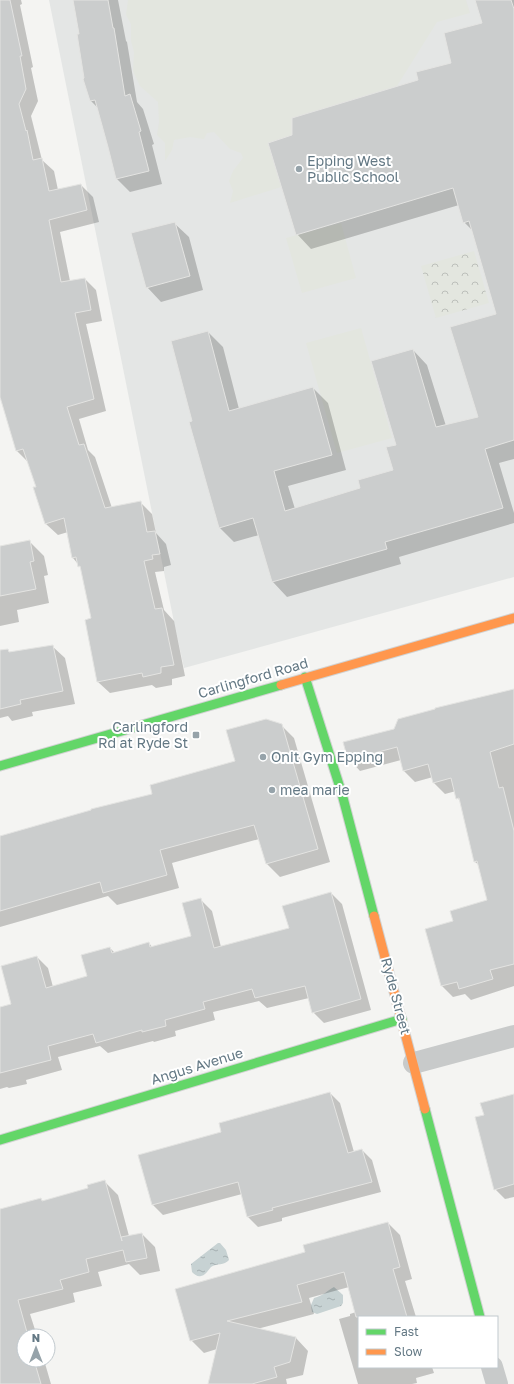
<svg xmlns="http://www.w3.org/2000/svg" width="514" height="1384" viewBox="0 0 514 1384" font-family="'Golos Text',sans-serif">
<defs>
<pattern id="park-crowns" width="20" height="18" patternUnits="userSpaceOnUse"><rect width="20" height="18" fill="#e3e6df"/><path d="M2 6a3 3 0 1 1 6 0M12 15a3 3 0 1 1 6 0" fill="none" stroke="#bcbfba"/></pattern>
<pattern id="water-ripples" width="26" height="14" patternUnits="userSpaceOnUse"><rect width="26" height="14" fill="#c7d2d3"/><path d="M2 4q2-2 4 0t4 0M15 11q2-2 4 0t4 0" fill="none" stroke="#a5afb1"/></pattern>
</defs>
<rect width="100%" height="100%" fill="#f4f4f2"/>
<path fill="#e4e6e5" d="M49,0H514V577L184,668L174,622Z"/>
<path fill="url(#park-crowns)" d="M474,251L489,303L436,318L421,266Z"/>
<path fill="#e3e6df" d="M128,0H466L470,13L437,22L397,86L292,118V135L268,143L281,187L230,203L233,191L229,181L233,171L243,158L241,153L230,149L214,132L207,133L204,139L190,137L174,140L172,150L165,161V143L157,135L159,122L158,102L140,86L133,71L134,52L131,41V24L126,15Z
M341,223L356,278L302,293L286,238Z
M361,328L392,438L337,453L306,343Z"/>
<path fill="url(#water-ripples)" d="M218,1243H220L226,1250L229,1260C224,1266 217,1263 211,1267C208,1270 206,1275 201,1276C198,1277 195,1275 192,1272L191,1264Z
M334,1287L343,1295V1303L341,1306L317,1314L312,1312L311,1305L314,1298C323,1296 328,1290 334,1287Z"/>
<path fill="#0003" d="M0,0H21L22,4L20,5L33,67L31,68L38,101L31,116L42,160L54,171L58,190L81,185L93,197L99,222L60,232L70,281L85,279L96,290L102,321L86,324L106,411L79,419L88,450L95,457L112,508L140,502L152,514L156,533L166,544L171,565L164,567V571L155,572L164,610L174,621L185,676L172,679V685L156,688L152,685L110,693L98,682L92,619L82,569L73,558L68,532L58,535L46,524L37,487L28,462L17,451L2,400L0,398Z
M74,0H118L126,41L127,42L137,102L143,109L154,144L152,145L162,184L130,192L117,179L98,108L91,101L85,79L80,34Z
M476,0H514V459L499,463L514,513V523L399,557L401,564L287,597L273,582L259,535L234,542L220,528L193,422L208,332L223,347L239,409L313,388L328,403L346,470L288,486L295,509L362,489L394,471L397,445L413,350L427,365L446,426L479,418L497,315L473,231L464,222L459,205L311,249L297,234L292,136L419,80L453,63L483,23Z
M174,223L189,237L203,290L161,302L147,287Z
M29,541L44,556L48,575L44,576L49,603L17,610L19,622L0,626V547Z
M52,646L65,658L75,704L32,712L33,716L12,721L8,716L0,718V651L8,654Z
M514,690V986L471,1000L465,994L453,997L442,986L426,930L455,922L488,901L479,865L475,862L462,802L457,798L456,791L445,794L434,783L433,777L415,782L404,771L401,760L360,771L349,759L395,729Z
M281,725L294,738L330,862L280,877L267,864L259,839L172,863L179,888L117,905L108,896L0,927V838L154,794L237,762Z
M331,893L342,904L371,1010L324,1023L313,1012L309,998L267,1008L259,1001L213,1012L215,1020L175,1031L176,1036L154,1042L153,1041L108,1053L100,1046L58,1057L62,1070L26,1080L27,1084L9,1088L7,1087L0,1089V1008L12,1005L37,957L48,968L53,987L89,977L110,948L115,953L149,943L153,948L192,937L201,900L212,911L221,947L290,929Z
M330,1093L340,1103L354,1152L362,1150L372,1160L381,1192L282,1218V1221L258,1227L248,1217L242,1194L163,1215L153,1205L139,1155L222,1133Z
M514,1095V1197L505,1199L495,1189L485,1115Z
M105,1182L118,1195L129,1236L142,1234L155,1247L160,1271L140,1275L129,1264L98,1272L102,1286L73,1293L75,1302L30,1314L37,1336H24V1360H44L51,1384H0V1210L41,1199L43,1201L89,1188Z
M388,1223L400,1235L412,1279L405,1281L416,1317H359V1367H432L434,1373L416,1378L417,1383L412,1384H358L339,1319L350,1316V1314L356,1312L349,1287L309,1298L314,1314L257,1329L296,1338L308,1351L303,1375L286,1379L287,1384H209L217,1349L204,1353L191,1340L307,1253Z"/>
<path fill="#cbcdcd" stroke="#e4e4e2" d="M0,0H10L22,56H20L26,89L19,104L26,131L27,130L33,160L42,158L49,191L81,184L87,210L49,220L61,282L85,278L91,310L75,313L94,399L67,407L79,445L84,444L105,508L141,501L147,532L155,531L160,554L152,555L153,559L144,561L155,609L162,608L174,665L161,667V673L143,677L142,673L97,682L85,620L91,618L80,566L78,567L76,557L72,558L64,518L45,524L33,487H36L23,449L16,451L0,397Z
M73,0H108L113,28H114L125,96L130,94L141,131L139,132L149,171L116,179L108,147L95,100L90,101L83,79L84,78L77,34H79Z
M475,0H511L514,9V440L485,449L503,508L385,542L387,549L272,582L253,518L219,528L189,422L192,421L171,341L208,331L229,411L313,387L332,455L274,471L285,511L360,488L358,480L393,470L386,447L396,445L371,361L413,349L436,427L478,417L450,327L496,314L469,221L463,223L453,188L296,235L268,143L292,135V118L418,80L416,72L451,63L444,33L482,23Z
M175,222L190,276L146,288L131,233Z
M30,540L34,561L30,562L36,589L0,596V546Z
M53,645L63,691L20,700L21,704L0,709V650L8,649L9,652Z
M514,689V744L490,752L499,788L503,787L514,831V964L490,970L493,979L459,989L457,982L441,986L425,929L453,921L450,911L487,900L477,861L474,862L459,798L456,799L451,778L433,783L428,764L403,771L397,747L348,760L343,742L394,729L398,719L435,709V708Z
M266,719L282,724L318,849L266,864L254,825L160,850L167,875L103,893L100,882L0,911V836L91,810V809L152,794L150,785L235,761L226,730Z
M331,892L361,999L312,1013L305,986L255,998L252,989L203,1002L205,1009L165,1020L166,1026L142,1032V1030L96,1043L93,1034L48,1046L51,1060L0,1073V1007L11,1004L1,966L37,956L46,988L87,976L81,955L110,947L112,953L149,942L150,947L191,936L182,903L201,898L214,948L289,928L282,906Z
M330,1092L348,1153L362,1149L372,1182L272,1208L273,1210L247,1217L238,1182L152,1205L138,1155L221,1132L219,1123Z
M514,1094V1184L494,1190L475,1117L484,1115L480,1103Z
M105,1180L122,1241L121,1237L142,1233L147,1258L126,1262L123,1250L86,1259L89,1272L60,1280L63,1289L18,1300L28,1336H24V1360H34L41,1384H0V1209L41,1198L42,1201L88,1188L87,1185Z
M388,1222L400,1267L393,1269L407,1317H356L344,1272L297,1285L302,1302L227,1321L296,1337L290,1362L274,1367L277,1377L252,1384H208L220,1333L190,1341L175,1289L305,1252L303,1245Z"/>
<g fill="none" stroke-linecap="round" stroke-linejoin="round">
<g stroke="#d1d2d2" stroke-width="11">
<path id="fast" d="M305,677L342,794L374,916
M0,766L281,685
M425,1109L480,1317
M0,1140L402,1019"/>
</g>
<g stroke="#d1d2d2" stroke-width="11">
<path id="slow" d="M281,685L514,618
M374,916L425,1109"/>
</g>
<path stroke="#c8caca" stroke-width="22" d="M414,1063L514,1036
M492,1367L497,1384"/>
<use href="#fast" stroke="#63d668" stroke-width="9"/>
<use href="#slow" stroke="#ff974d" stroke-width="9"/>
</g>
<g fill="#96a3aa" stroke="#fff" stroke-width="1.5">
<circle cx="299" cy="169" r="4"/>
<rect x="192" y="731" width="8" height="8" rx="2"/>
<circle cx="263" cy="757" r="4"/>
<circle cx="272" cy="790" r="4"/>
</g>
<g text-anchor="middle" stroke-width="4" stroke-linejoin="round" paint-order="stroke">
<g font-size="14" fill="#637884" stroke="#fff" text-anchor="start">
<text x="307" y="166">Epping West<tspan x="307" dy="16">Public School</tspan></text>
<text x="188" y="732" text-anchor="end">Carlingford<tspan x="188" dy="16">Rd at Ryde St</tspan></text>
<text x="271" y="762">Onit Gym Epping</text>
<text x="280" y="795">mea marie</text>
</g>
<g font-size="14" fill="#637884" stroke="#fff">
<text transform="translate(253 678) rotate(-16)" y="5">Carlingford Road</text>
<text transform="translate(396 996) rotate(75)" y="5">Ryde Street</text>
<text transform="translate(197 1066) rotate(-17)" y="5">Angus Avenue</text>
</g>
</g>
<rect x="358" y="1316" width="140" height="52" fill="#ffffff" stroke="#c1c9ce"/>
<rect x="366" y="1329" width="20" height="6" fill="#63d668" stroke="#c1c9ce"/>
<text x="394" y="1336" font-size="12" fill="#637884">Fast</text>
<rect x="366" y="1349" width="20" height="6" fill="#ff974d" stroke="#c1c9ce"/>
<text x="394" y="1356" font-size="12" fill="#637884">Slow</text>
<g transform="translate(36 1348)"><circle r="19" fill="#ffffff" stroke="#c1c9ce"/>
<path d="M0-3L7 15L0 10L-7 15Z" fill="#96a3aa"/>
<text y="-6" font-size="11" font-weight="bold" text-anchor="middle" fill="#637884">N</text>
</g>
</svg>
